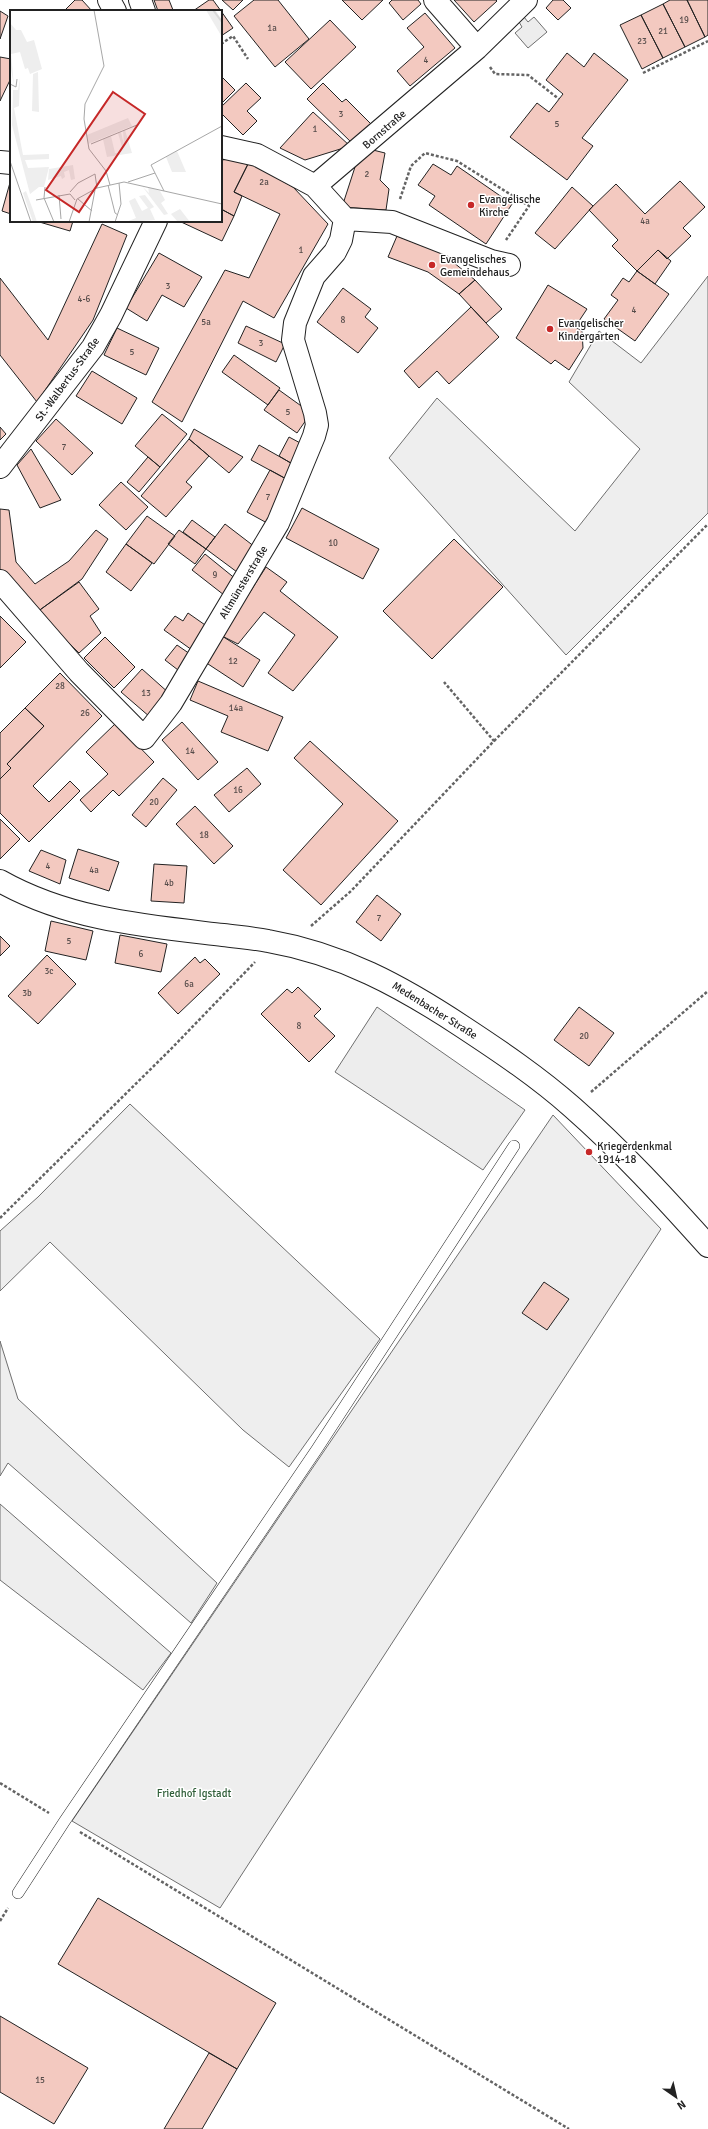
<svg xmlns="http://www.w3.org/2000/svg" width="708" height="2129" viewBox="0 0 708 2129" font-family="Signika,sans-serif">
<rect width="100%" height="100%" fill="#fff"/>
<path fill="#eee" stroke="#6f6f6f" d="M708,276V513L566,655L389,458L437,398L575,531L640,449L569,382L599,331L641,363Z
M130,1104L380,1339L289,1467L243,1430L50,1242L0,1291V1231L38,1197Z
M553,1115L661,1229L220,1908L72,1821Z
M0,1341L18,1399L217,1583L191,1623L8,1463L0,1476Z
M0,1504L171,1653L143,1690L0,1580Z"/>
<path fill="#ededed" stroke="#6f6f6f" d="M524,17L528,22L534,17L547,32L528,48L515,33L522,27L519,22Z
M377,1007L525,1110L483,1170L335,1072Z"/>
<path fill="#f3c9c0" stroke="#222" d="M75,0H82L92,11H64Z
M154,0H169L173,10L158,11Z
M209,0H213L221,11H193Z
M222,0H243L233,10Z
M254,0H278L309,39L275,67L234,16Z
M342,0H383L362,20Z
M392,0H418L421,4L403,20L389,3Z
M454,0H496L497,1L474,22Z
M553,0H563L571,8L558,20L546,8Z
M670,0H687L705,37L685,47L663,4Z
M687,0H708V35L705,37Z
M663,4L685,47L663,58L641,15Z
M0,11L8,16L0,39Z
M221,11L233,28L221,36Z
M425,13L455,48L410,86L397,71L424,47L407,28Z
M641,15L663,58L642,69L620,25Z
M330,20L356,47L311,89L285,62Z
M567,53L584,67L594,53L628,80L582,138L593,146L567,180L510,137L537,103L549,112L563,94L546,80Z
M0,57L11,59V78L0,101Z
M221,76L235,90L221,104Z
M246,83L261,98L247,111L257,121L243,135L221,113V107Z
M323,83L342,102L346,99L373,126L354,145L307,99Z
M313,112L350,146L305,160L280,148Z
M373,150L385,153L380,180L389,189L386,210L342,207L355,167Z
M241,158L249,162L234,192L242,196L234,216L221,209V160Z
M249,162L293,187L328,224L274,318L243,301L182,422L152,402L225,270L249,278L280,214L234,192Z
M433,164L451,175L457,166L512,204L486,244L429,205L435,196L418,185Z
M11,179V214L2,211Z
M680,181L705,207L683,228L691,236L667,259L658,250L637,271L612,246L618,240L589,210L616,184L645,214Z
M572,187L593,206L555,249L535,233Z
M221,209L234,216L222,241L179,221H221Z
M36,221H73L70,231Z
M102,224L127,235L93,320L37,402L0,355V278L48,340Z
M397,236L442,253L475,280L459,294L428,272L388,257Z
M658,250L671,261L655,284L637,271Z
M159,253L202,277L184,307L162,295L147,321L126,308Z
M637,271L669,294L635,341L604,319L618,300L611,295L623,278L629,282Z
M475,280L502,309L486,323L459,294Z
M548,285L587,309L575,327L582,331L583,348L569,370L555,360L551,364L516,338Z
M343,288L371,309L365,317L378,328L358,353L317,322Z
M471,307L499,337L449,384L437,371L419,388L404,371Z
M246,326L285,344L276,362L238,343Z
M117,328L159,348L146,375L104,355Z
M234,355L280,388L268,405L222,372Z
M92,371L137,398L122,424L76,396Z
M279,390L311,413L297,433L264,410Z
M162,414L187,434L160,467L135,446Z
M56,419L93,453L72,475L36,441Z
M0,427L6,434L0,440Z
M194,429L243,457L229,473L189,439Z
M289,437L304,445L294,465L279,456Z
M189,439L209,456L186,482L192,487L166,517L141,496Z
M259,445L298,467L290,481L251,460Z
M31,449L61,500L40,508L17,465Z
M148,457L160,467L139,492L127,482Z
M270,470L290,481L267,523L247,512Z
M121,482L148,507L126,530L99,505Z
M302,508L379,549L363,579L286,538Z
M0,509L9,510L16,562L35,584L69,561L96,530L108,539L82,579L37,612L0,574Z
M147,516L175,536L154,564L126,544Z
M192,520L215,537L206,549L183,532Z
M225,524L255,547L237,572L206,549Z
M179,530L206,549L195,564L168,544Z
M454,539L503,587L432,659L383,611Z
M126,544L152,563L131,591L106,572Z
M205,554L237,580L224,595L192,570Z
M266,567L287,582L280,591L338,637L293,691L268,673L295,635L264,612L238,644L222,636Z
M79,582L99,609L90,616L101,633L79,653L37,612Z
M188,613L208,627L192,650L164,630L175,616L183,621Z
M0,616L26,642L0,668Z
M222,636L260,660L243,687L205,662Z
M105,637L135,667L114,688L84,658Z
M177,645L190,654L178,670L165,660Z
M142,669L170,694L150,717L121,692Z
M60,673L102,716L33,786L49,802L70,781L80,791L29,842L0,813V779L11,768L7,764L44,726L25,708Z
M198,681L283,717L268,751L221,732L228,716L190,700Z
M25,708L44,726L7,764L11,768L0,779V733Z
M182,722L218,762L198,780L162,740Z
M116,723L154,762L119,796L113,790L91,812L80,800L108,774L86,752Z
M310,741L398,821L321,905L283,870L343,804L294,758Z
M247,768L261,784L229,812L214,795Z
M163,778L177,790L146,827L132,815Z
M195,806L233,846L214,864L176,824Z
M0,819L20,839L0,859Z
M78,849L119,862L109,891L69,878Z
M41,850L66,860L60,884L29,871Z
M154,864L187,866L184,903L151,901Z
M377,895L401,914L381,941L356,922Z
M51,921L93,931L86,960L45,951Z
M120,935L167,944L161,972L115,963Z
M0,936L10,946L0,956Z
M47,955L76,984L38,1024L8,996Z
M195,957L200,963L205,959L220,974L178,1014L158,993Z
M298,987L321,1009L314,1016L335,1036L309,1062L261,1014L287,989L292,993Z
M579,1007L614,1033L589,1066L554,1040Z
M544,1282L569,1299L547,1330L522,1313Z
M98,1898L276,2003L237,2069L58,1964Z
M0,2016L88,2068L54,2124L0,2092Z
M209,2053L237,2069L202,2129H164Z"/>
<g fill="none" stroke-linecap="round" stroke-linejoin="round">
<g stroke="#222" stroke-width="12">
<path id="service" d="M18,1893L64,1822L317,1449L514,1146"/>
</g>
<g stroke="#222" stroke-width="24">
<path id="minor" d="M109,0L115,11
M435,0L477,48
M221,147L257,155L315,186L477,48L526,0
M0,162L11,163
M315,186L345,219L392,222L491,261L509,265
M0,581L79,672L144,738L171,703L278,523L314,436L317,425L315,413L293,340L295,323L314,276L335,252L341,240L345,219"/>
</g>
<g stroke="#222" stroke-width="24">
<path id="tertiary" d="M0,881C69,920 146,926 223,935C238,937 253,938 268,941C342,954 401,986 463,1027C501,1052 538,1077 572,1107C621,1150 665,1198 708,1246"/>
</g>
<g stroke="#222" stroke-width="24">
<path id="secondary" d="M140,0L144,11
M0,467L93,347L111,315L156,221"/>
</g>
<path stroke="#646464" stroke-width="2.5" stroke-dasharray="3 2" stroke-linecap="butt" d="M221,44L233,36L248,59
M490,67L495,74L528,75L559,99
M643,73L708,41
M400,199L411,166L425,153L457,161L529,206L506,240
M494,741L708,524
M311,926L351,891L494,741L444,682
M591,1092L708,991
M0,1218L171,1049L255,962
M0,1783L49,1813
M80,1832L569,2129
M0,1921L8,1908"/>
<use href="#service" stroke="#fff" stroke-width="11"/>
<use href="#minor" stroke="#fff" stroke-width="22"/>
<use href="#tertiary" stroke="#fff" stroke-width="22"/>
<use href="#secondary" stroke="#fff" stroke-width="22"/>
</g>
<g fill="#c62828" stroke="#fff" stroke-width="1.5">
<circle cx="471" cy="205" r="4"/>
<circle cx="432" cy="265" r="4"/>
<circle cx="550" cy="329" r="4"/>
<circle cx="589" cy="1152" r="4"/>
</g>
<g text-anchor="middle" stroke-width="3" stroke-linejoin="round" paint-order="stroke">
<g font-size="9" fill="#564c4a">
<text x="684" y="23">19</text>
<text x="272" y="31">1a</text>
<text x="663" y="34">21</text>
<text x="642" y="44">23</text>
<text x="426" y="63">4</text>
<text x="341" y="117">3</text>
<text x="557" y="127">5</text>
<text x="315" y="132">1</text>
<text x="367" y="177">2</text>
<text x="264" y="185">2a</text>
<text x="645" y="224">4a</text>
<text x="301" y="253">1</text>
<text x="168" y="289">3</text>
<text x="84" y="302">4-6</text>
<text x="634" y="313">4</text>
<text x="343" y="323">8</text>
<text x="206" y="325">5a</text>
<text x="261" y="346">3</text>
<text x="132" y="355">5</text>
<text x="288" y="415">5</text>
<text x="64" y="450">7</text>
<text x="268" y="500">7</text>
<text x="333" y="546">10</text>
<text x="215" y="578">9</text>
<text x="233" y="664">12</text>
<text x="60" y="689">28</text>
<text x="146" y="696">13</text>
<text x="236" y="711">14a</text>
<text x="85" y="716">26</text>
<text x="190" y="754">14</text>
<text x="238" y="793">16</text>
<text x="154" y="805">20</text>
<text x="204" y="838">18</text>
<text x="48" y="869">4</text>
<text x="94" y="873">4a</text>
<text x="169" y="886">4b</text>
<text x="379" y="921">7</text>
<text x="69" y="944">5</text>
<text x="141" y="957">6</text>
<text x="49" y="974">3c</text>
<text x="189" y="987">6a</text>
<text x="27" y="996">3b</text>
<text x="299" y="1029">8</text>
<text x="584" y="1039">20</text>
<text x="40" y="2083">15</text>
</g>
<g font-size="11" fill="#222" stroke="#fff">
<text transform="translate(384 129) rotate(-41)" y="4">Bornstraße</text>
<text transform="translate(67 379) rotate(-54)" y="4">St.-Walbertus-Straße</text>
<text transform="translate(243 582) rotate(-59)" y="4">Altmünsterstraße</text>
<text transform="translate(435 1010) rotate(32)" y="4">Medenbacher Straße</text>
</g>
<g font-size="11" fill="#222" stroke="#fff" text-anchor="start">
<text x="479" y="203">Evangelische<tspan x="479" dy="13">Kirche</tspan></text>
<text x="440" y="263">Evangelisches<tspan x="440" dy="13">Gemeindehaus</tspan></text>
<text x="558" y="327">Evangelischer<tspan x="558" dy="13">Kindergarten</tspan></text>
<text x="597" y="1150">Kriegerdenkmal<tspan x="597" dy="13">1914-18</tspan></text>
</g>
<g font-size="11" fill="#2f5e38" stroke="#fff">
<text x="194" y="1797">Friedhof Igstadt</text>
</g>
</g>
<g transform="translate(10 10)">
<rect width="212" height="212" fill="#fff"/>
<path d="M196,0H205L212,10V27ZM0,13L6,20H11L17,32L24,30L32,59L20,64L18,58L15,59L10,42L1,44L4,76L0,53ZM28,62L29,102L22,101L23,64ZM10,68L9,96L4,98L13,145L39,144V149L15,150L18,158L39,157L34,177H29L20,184L2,115L3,80H8ZM118,108L122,116L78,134L77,125ZM115,120L122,143L97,147L93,129L101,126L105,143H110L112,137L108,123L111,122L114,135L113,121ZM167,141L176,162H162L156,147ZM63,155L65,169L61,170L59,160L54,162L55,167L52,169L51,166L38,170L39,159ZM132,176L139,183L138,177L150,181L155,190L151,193L158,204L154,205ZM16,181L23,200L27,212H23L13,183ZM135,185L144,197L140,199L145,210L116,212L126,208L119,191L125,188L132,201L138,198L129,186ZM170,199L180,212H168L161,204Z" fill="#eee"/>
<path fill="none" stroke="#d9d9d9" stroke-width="2" d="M203,0L212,12"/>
<path fill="none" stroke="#a7a7a7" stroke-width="1" d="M84,0L94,56L75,94L74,109L79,139L96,161L100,175M0,74L6,77L7,69M81,134L127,115M0,151L21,212M118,172L145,163M98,175L105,203L108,205M35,177L34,188L44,212M154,181L141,155L212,116M60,182L68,173L85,164L87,178M49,185L51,209M68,189L82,201M26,190L60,184L65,190M59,212L67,189L87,178L114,172L212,194M79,212L85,180M105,212L111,194L109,173"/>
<path fill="#c62828" fill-opacity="0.15" stroke="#c62828" stroke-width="2" d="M103,82L135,104L69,202L36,180Z"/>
<rect width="212" height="212" fill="none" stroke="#222" stroke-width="2"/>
</g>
<g transform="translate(676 2097) rotate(146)" stroke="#ffffff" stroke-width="3" paint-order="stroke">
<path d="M0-3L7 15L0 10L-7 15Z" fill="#222222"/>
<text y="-6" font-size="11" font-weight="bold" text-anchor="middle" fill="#222222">N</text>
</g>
</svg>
